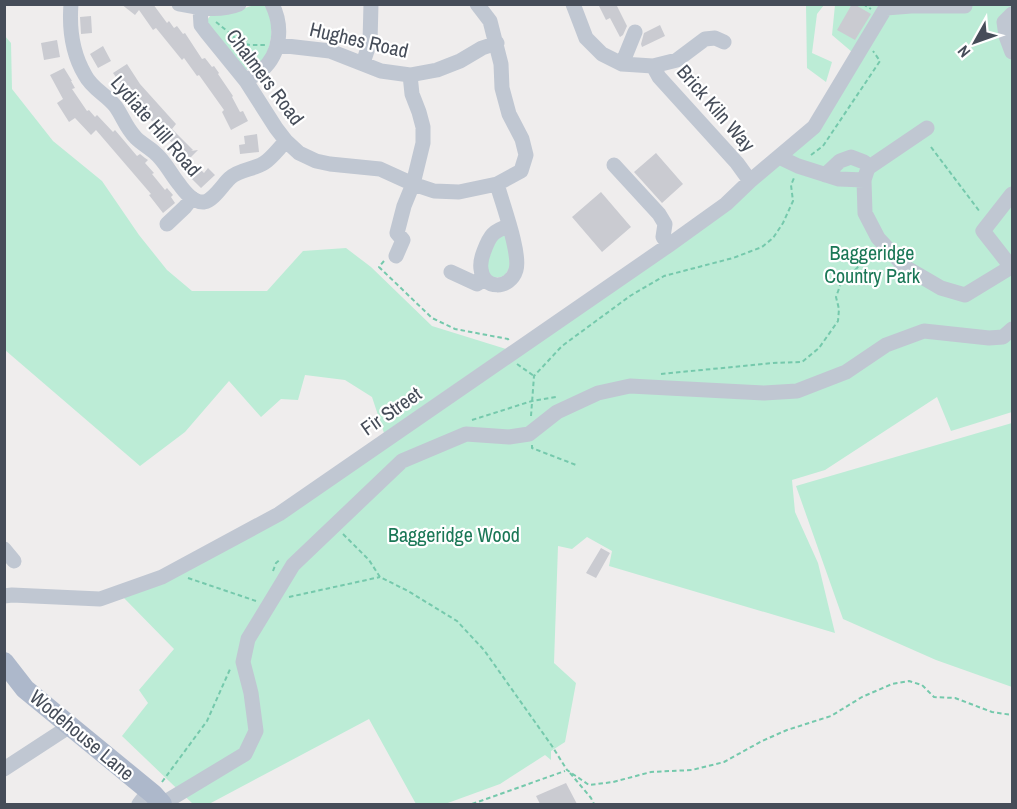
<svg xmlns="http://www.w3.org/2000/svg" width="1017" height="809" viewBox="0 0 1017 809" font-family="'Archivo Narrow',sans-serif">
<rect width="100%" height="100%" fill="#efeded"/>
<path fill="#bcecd6" d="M254,5H264C278,22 272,66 247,70L241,66L208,27L207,20L211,15L239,10Z
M806,5H824L817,14L812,53L832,62L826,82L807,68Z
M835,5H1012V412L951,431L937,397L825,470L792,480L795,512L818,563L835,633L609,566L612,551L587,537L572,549L558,546L554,663L576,683L565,742L551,751V760L545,755L500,784L445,804H416L369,719L209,804H193L122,736L148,703L139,690L174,649L124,598L283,518L801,143L852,52L832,35Z
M4,35L11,43L12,89L53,141L102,181L139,235L167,270L192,291H267L303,251L346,248L371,267L432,326L506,349L384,433L372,397L345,380L305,375L298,400L281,399L261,417L229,381L185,432L140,466L5,350Z
M500,234L505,236L509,241L510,267L505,275L501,277L493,278L488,274L485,262Z
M1012,423V687L936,660L843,619L796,486Z"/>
<path fill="#cacbd1" d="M121,4H153L167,23L169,21L174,28L177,26L183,34L185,33L202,59L205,58L212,67L214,66L219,73L218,74L233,96L232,97L240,112L243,111L248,121L231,130L222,112L224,110L199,75L197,76L184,58L182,60L156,28L153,30L139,10L135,15Z
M598,4H616L627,26L623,35L620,37L610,18L606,20Z
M852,4H854L871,14L855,40L837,30Z
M91,16L92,33L81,34L80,17Z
M660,25L665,36L642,47L641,44L644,33Z
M57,40L60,57L44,60L41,43Z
M103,46L111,61L98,68L90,54Z
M127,64L140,84L176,124L172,129L193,150L191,151L198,150L184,164L168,147L172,143L150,119L125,89H124L113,73Z
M64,68L72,81H71L75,88L72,89L87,111L89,110L95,117L97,115L113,132L115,130L137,156L140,154L145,158L148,160L145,163L154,173L152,174L165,190L167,188L173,195L171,197L175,203L163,213L149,195L151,194L96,130L91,135L75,118L69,122L57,103L63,99L50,75Z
M257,134L259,152L240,154L239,145L245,144L244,136Z
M656,153L683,184L662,203L634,172Z
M197,166L204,173L208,168L215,175L201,188L188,175Z
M601,192L631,227L602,252L572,217Z
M601,548L610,553L596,578L586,573Z
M566,783L577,804H540L536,796Z"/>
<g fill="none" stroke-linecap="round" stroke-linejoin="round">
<path stroke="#75c9ac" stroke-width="2" stroke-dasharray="4.5 3" stroke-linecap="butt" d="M863,4L871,9
M216,22L232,35L240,43L250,45H265
M931,147L980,212
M811,155L823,146L880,61L873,51
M384,261L379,267L432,318L455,329L508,339L509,341
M517,364L534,376
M661,374L773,363L802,362L819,348L838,321L839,309L836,297L841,283L873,253
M531,416L534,376L562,346L630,296L664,276L733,258L762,247L773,238L783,223L793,201L791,185L794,178
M472,420L532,401L556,397
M532,445V448L576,465
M343,534L369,560L380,577L408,591L457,621L484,650L552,746L567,770L589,785L613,782L651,772L692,770L724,762L762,741L787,730L831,716L862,697L892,684L909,681L922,685L934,697L955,698L992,712L1012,715
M273,571L276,563L281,559
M188,578L256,601
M289,597L380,577
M570,773L591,798L594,804
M162,782L207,721L231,667
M472,804L565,771"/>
<path stroke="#c0c7d2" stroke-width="15" d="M71,4C69,29 72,53 85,75C92,89 107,95 116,107C123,117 126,128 136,138C141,143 148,147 154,152C165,161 170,173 179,184C184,191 193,203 204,202C214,200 223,184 230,178C240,169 253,170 264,163C272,158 279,148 286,141
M179,4C199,8 219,12 239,4
M573,4L586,38L602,54L622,64L653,66L677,60L705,39L715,38L724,42
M886,8L911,6H965
M200,9L201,25L207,33L246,81L276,128L286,141L299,153L316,161L330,164L380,169L413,184L434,191L459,192L497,184L521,171L526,155L522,139L509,114L502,88L501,64L490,21L477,4
M1012,14L1004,22L1006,36L1012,52
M278,45L330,51L381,71L410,75L437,70L460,61L482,48L497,43
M363,63L370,42L371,4
M622,64L635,32
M653,66L659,77L737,163L750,181
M246,81C251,77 257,74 262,70C281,53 283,26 272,4
M927,128L868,168L864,180L865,213L878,238L905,267L941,288L965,295L1011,267
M779,157L798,166L839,179L864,180
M614,165L659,214L665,224L663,237L669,245
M825,175L840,161L851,157L864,162
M497,184C502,203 521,253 516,270C510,290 483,290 481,269C480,263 482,256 484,251C490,235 493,231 509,226
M1012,194L983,231L1012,268
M167,224L185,207L192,198
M396,256L403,240L397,233L404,206L413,184L423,143V127L419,112L412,94L410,75
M451,272L477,284L485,279
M4,549L14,561
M4,596L12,595L100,599L162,577L279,514L669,245L726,204L750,181L814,127L888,4
M4,769L70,726
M139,804L149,791
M162,804L245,754L256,731L251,693L243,662L248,639L293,565L402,461L466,434L509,437L529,434L557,412L598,393L630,386L764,393L797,391L846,372L886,345L924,331L989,338L1003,337L1012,329"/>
<path stroke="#adb8cb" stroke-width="20" d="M4,662L25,689L153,794L162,804"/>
</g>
<g text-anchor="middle" stroke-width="4.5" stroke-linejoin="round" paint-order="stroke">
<g font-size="20" fill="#464d59" stroke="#fff">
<text transform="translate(359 40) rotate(13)" y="7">Hughes Road</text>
<text transform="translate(265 77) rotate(53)" y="7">Chalmers Road</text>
<text transform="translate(716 108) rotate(49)" y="7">Brick Kiln Way</text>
<text transform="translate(156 126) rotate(49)" y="7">Lydiate Hill Road</text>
<text transform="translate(391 411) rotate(-35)" y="7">Fir Street</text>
<text transform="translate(82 735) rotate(40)" y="7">Wodehouse Lane</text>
</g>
<g font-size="20" fill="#1a7756" stroke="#fff">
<text x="872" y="260">Baggeridge<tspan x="872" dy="23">Country Park</tspan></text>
<text x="454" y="542">Baggeridge Wood</text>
</g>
</g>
<rect width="1017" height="809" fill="none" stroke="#464d59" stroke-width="12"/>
<g transform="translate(975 42) rotate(230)" stroke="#ffffff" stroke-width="4.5" paint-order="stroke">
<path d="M0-4.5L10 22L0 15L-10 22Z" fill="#464d59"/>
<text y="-9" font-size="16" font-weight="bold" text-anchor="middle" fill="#464d59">N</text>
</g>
</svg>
